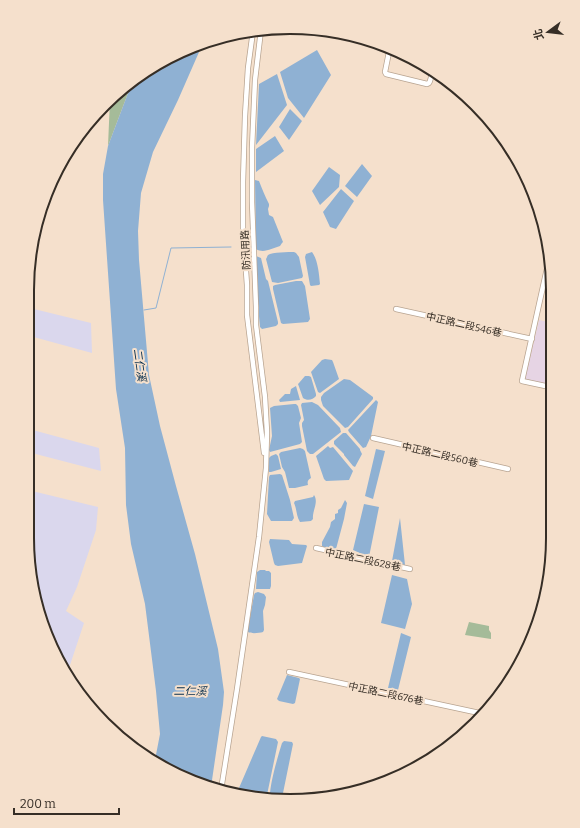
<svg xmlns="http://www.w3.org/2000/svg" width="580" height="828" viewBox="0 0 580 828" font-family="Bitter,'Noto Sans TC',serif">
<rect width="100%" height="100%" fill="#f5e0cc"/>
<path fill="#dad7ed" d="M34,309L91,323L92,353L30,336L31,312Z
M29,429L99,448L101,471L28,452Z
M28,490L98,507L96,530L77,587L66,611L84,623L67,674L36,606L27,538Z"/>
<path fill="#e6d4e4" d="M539,320L549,322L550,385L525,379Z"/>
<path fill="#a5bb99" d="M133,80L108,146L110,99Z
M469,622L489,626V630L491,633V639L465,635Z"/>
<path fill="#8fb1d3" d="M203,43L178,100L153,152L141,193L138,231L139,260L149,375L160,426L176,486L195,554L218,649L224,692L223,705L211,787L189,781L155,760L160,734L156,691L145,604L131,544L126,505L125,448L116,389L103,200V174L108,146L133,80L144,71L190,47Z
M317,50L331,75L304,118L288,98L280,72Z
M277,74L287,105L256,145L259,84Z
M290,109L302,121L289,140L279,127Z
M275,136L284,151L256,172V149Z
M362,164L372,176L357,197L345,186Z
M329,167L340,175L339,187L320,205L312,191Z
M255,180L259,181C262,189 265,196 269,204V206L268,209L269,215L273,217L283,242L282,243L280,246C272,248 264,254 256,249Z
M341,189L354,201L336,229L330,227L323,212Z
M294,252L296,253L299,257L303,276L302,278L278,283L272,282L266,259C267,258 267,256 268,255C272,252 289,252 294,252Z
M312,252C318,260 319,274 320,284L319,285L311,286L310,285L305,257L306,254Z
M256,256L261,258L266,279L268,281L278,322V324L276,326L262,329L260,327L257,295L255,258Z
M296,281H302L305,286L310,319L308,322L283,324L281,323L273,289V286L275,285Z
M325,359L332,360L333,362L339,379L320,393L318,392L311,372L322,360Z
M305,376H309L311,377L316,394V396C313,400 307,401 303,398L298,384L299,383Z
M344,379L350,380L373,397V399L348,427L345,428L323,406L321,400V397L324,393Z
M296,386L300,400L280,402L279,400L285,394H290L291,389Z
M376,400L378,402L371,436L366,447L363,448L349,432L348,430Z
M312,402L318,405L340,428L341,432L313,454H310L307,451L302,426V423L304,420L301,405L302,403Z
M294,404H296L298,406L301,418L299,423L302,442L300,444L270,452L269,450L272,436L270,408L274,406Z
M343,433H346L360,449V450L362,454L355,467L353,466L344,455V454L334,444V441Z
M328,446L330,448L333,447L353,471L349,480L326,481L324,479L316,456Z
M300,448L303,449L305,451L311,478C308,480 307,481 308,485L295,488H289L285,472L282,467L279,454L281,452Z
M376,449L385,451L373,499L365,496Z
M276,454L278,456L281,469L271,472H269V458L271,456Z
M280,474L282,475L290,500L294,518L292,521H271L267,514L269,477L270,475Z
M314,495C319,502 312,511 313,519L311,521L300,522C296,516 297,509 294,503L295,501L313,497Z
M345,500L347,503L344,519L336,549L327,547L325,548L322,546V542L330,527L331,522L335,519V514L338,513V510L341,508Z
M364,504L379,507L369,557L353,550Z
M400,518L405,565L392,561Z
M270,539L289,540L292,544L306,545L307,546L302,563L278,566L275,565L274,563L269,542Z
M260,570H265L266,571H269L271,573V586L270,589H256L257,572Z
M392,575L407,579L412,604L405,629L381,623Z
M258,592L264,594L266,597L265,605L263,611L264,630L263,632C259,633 252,634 248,632V629L254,595L255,593Z
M401,633L411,637L398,690L388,688Z
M287,675L299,678L300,679L295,703L293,704L279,701L277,699Z
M262,736L276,739L278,742L267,795L264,796L263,798L241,793L239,788L261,737Z
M284,741L292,742L293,744L282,798H270C269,786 278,756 282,743Z"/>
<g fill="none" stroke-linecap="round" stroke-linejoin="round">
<path stroke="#8fb1d3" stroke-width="1" d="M144,310L156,308L171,248L231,247"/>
<g stroke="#b8a491" stroke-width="6">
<path id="minor" d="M253,31L248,68L245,116L243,182V230L247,285V315L264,453
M390,47L385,72L386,74L427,84L429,83L430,81L433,70
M548,264L522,381L550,387
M396,309L532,339
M373,438L508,469
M316,548L410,569
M289,672L484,714
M221,790L237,689L259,537L266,468L267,432L265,397L256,325V307L252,202V148L255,80L261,30
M235,793L260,799"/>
</g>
<use href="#minor" stroke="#fff" stroke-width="4.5"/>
</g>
<g text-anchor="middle" stroke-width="4" stroke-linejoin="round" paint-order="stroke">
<g font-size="10" fill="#362e26" stroke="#f5e0cc">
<text transform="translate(245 250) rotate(-93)" y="4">防汛用路</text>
<text transform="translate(464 324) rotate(13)" y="4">中正路二段546巷</text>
<text transform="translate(440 454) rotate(13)" y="4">中正路二段560巷</text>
<text transform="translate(363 559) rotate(12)" y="4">中正路二段628巷</text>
<text transform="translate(386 693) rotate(12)" y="4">中正路二段676巷</text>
</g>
<g font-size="11" font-style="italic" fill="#032b4b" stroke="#f5e0cc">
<text transform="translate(140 365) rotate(82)" y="4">二仁溪</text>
<text x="190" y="695">二仁溪</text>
</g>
</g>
<path d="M0 0H580V828H0ZM290 34H290A256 256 0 0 1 546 290V538A256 256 0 0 1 290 794H290A256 256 0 0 1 34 538V290A256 256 0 0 1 290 34Z" fill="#f5e0cc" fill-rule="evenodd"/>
<path fill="none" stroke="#362e26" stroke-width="2" d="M290 34H290A256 256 0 0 1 546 290V538A256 256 0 0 1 290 794H290A256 256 0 0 1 34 538V290A256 256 0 0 1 290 34Z"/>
<g transform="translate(548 32) rotate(255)" stroke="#f5e0cc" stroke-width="3" paint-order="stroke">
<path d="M0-3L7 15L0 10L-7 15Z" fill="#362e26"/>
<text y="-6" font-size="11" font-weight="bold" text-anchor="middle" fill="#362e26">北</text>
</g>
<path d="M14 808v6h105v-6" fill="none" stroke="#362e26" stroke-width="2"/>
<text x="20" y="808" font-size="12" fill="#362e26" stroke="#f5e0cc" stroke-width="3" paint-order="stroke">200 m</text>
</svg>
